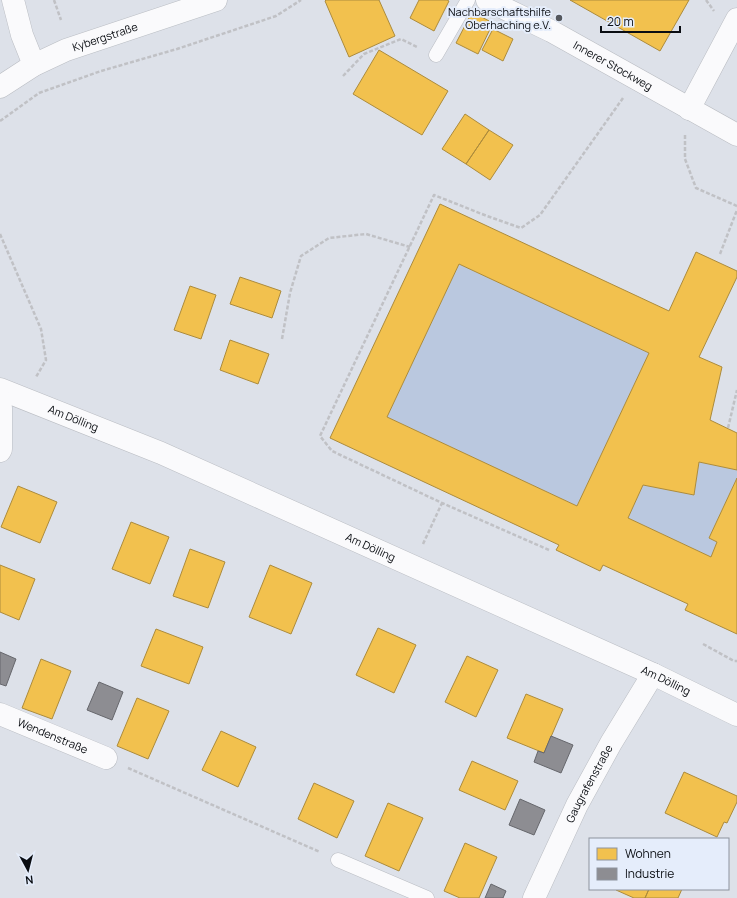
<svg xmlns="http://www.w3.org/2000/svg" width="737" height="898" viewBox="0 0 737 898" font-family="Manrope,sans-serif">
<rect width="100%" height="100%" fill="#dde1e9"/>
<path fill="#bac8df" d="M459,264L649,353L577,506L387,417Z
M699,462L737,470V478L709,538L717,542L711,557L628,518L643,485L694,495Z"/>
<path fill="#f2c14e" stroke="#ac8b3c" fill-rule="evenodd" d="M326,0H379L395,36L349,57L325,1Z
M419,0H447L449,1L434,31L410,18Z
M570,0H689L660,51Z
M472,12L493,23L478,54L456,43Z
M493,29L513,39L503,61L482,50Z
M379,50L448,91L422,135L353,94Z
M465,114L489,130L466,164L442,149Z
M489,130L513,145L490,180L466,164Z
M440,204L669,311L696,252L737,271V277L699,357L722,367L710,420L737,433V470L699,462L694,495L643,485L628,518L711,557L717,542L709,538L737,478V634L685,610L688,604L603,565L600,571L556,550L559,545L330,438ZM459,264L649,353L577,506L387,417Z
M240,277L281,291L272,318L230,304Z
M190,286L216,295L201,339L174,330Z
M230,340L269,354L258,384L220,370Z
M18,486L57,502L40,543L1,527Z
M131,522L169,537L150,584L112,569Z
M190,549L225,562L208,608L173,596Z
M0,565L35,579L19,620L0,612Z
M270,565L312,583L291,634L249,617Z
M378,628L416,645L394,693L356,675Z
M156,629L203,647L189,684L141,666Z
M467,656L498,670L476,717L445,702Z
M41,659L71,671L52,719L22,708Z
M526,694L563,709L544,753L507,738Z
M137,698L169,711L148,759L117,746Z
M221,731L256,747L238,787L202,770Z
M472,761L518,781L505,810L459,790Z
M684,772L737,796V802L727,823L724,822L717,837L665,813Z
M314,783L354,801L337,838L298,819Z
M388,803L423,818L399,871L365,856Z
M465,843L497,857L479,898H460L444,891Z
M616,889H649L645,898H634L616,890Z
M649,889H682L678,898H645Z"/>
<path fill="#8d8d92" stroke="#66676c" d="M0,652L16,659L6,686L0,684Z
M99,682L123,692L112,720L87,710Z
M551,736L573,745L561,773L534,762L538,751L544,753Z
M520,799L545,810L534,835L509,825Z
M491,884L506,891L503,898H485Z"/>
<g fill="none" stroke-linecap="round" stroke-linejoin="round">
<g stroke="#babdc3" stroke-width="15">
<path id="service" d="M436,55L468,0
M338,860L427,898"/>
</g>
<g stroke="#babdc3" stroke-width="23">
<g id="minor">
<path d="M13,0L22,35L34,65"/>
<path id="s1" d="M487,0L551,31L737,135"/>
<path id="s2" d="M0,87L34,65L66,50L216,0"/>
<path d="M689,109L737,19"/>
<path id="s3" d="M0,389L161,453L653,674L737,715"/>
<path d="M0,400L1,408V449L0,451"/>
<path id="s4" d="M0,714L106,758"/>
<path id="s5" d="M534,898L577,805L611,743L653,674"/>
</g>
</g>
<path stroke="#c0c1c5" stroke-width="2.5" stroke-dasharray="4 2" stroke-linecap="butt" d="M54,0L61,20
M706,0L714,11
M343,76L364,54L401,39L417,47
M0,121L39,93L101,71L177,49L276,16L301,0
M685,135V159L696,188L737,206
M0,234L41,329L46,360L36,377
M720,254L737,210
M282,339L290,293L301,256L329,238L366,234L410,247
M728,428L737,390
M423,544L442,503
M549,550L442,503L332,451L320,436L434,195L487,216L521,228L540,215L623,98
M703,644L734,661H737
M128,768L320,852"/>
<use href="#service" stroke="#fafafc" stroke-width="14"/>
<use href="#minor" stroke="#fafafc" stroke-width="22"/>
</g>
<circle fill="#54575d" stroke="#e5edfb" stroke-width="1.5" cx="559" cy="18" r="4"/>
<g text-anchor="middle" stroke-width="4" stroke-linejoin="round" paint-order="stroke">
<g font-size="11" fill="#0a0d12" stroke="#e5edfb" text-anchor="end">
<text x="551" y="16">Nachbarschaftshilfe<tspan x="551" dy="13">Oberhaching e.V.</tspan></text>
</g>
<g font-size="11" fill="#0a0d12" stroke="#e5edfb">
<text dy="4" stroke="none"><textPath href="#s2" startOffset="117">Kybergstraße</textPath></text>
<text dy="4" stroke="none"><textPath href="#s1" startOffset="142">Innerer Stockweg</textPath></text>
<text dy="4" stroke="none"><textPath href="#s3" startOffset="79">Am Dölling</textPath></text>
<text dy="4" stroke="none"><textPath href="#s3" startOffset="403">Am Dölling</textPath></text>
<text dy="4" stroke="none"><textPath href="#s3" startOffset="727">Am Dölling</textPath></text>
<text dy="4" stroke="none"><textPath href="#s4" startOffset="57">Wendenstraße</textPath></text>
<text dy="4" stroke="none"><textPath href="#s5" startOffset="127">Gaugrafenstraße</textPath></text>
</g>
</g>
<rect x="589" y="838" width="140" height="52" fill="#e5edfb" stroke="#8d939e"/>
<rect x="597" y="848" width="20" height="12" fill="#f2c14e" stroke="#8d939e"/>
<text x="625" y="858" font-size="12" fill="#0a0d12">Wohnen</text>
<rect x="597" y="868" width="20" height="12" fill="#8d8d92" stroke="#8d939e"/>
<text x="625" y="878" font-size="12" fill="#0a0d12">Industrie</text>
<g transform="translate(28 870) rotate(173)" stroke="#e5edfb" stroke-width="3" paint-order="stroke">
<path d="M0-3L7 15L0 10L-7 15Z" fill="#0a0d12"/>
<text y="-6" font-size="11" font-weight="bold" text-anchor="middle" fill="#0a0d12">N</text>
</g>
<path d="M601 26v6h79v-6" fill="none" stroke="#0a0d12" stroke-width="2"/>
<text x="607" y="26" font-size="12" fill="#0a0d12" stroke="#e5edfb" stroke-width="3" paint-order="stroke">20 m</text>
</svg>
